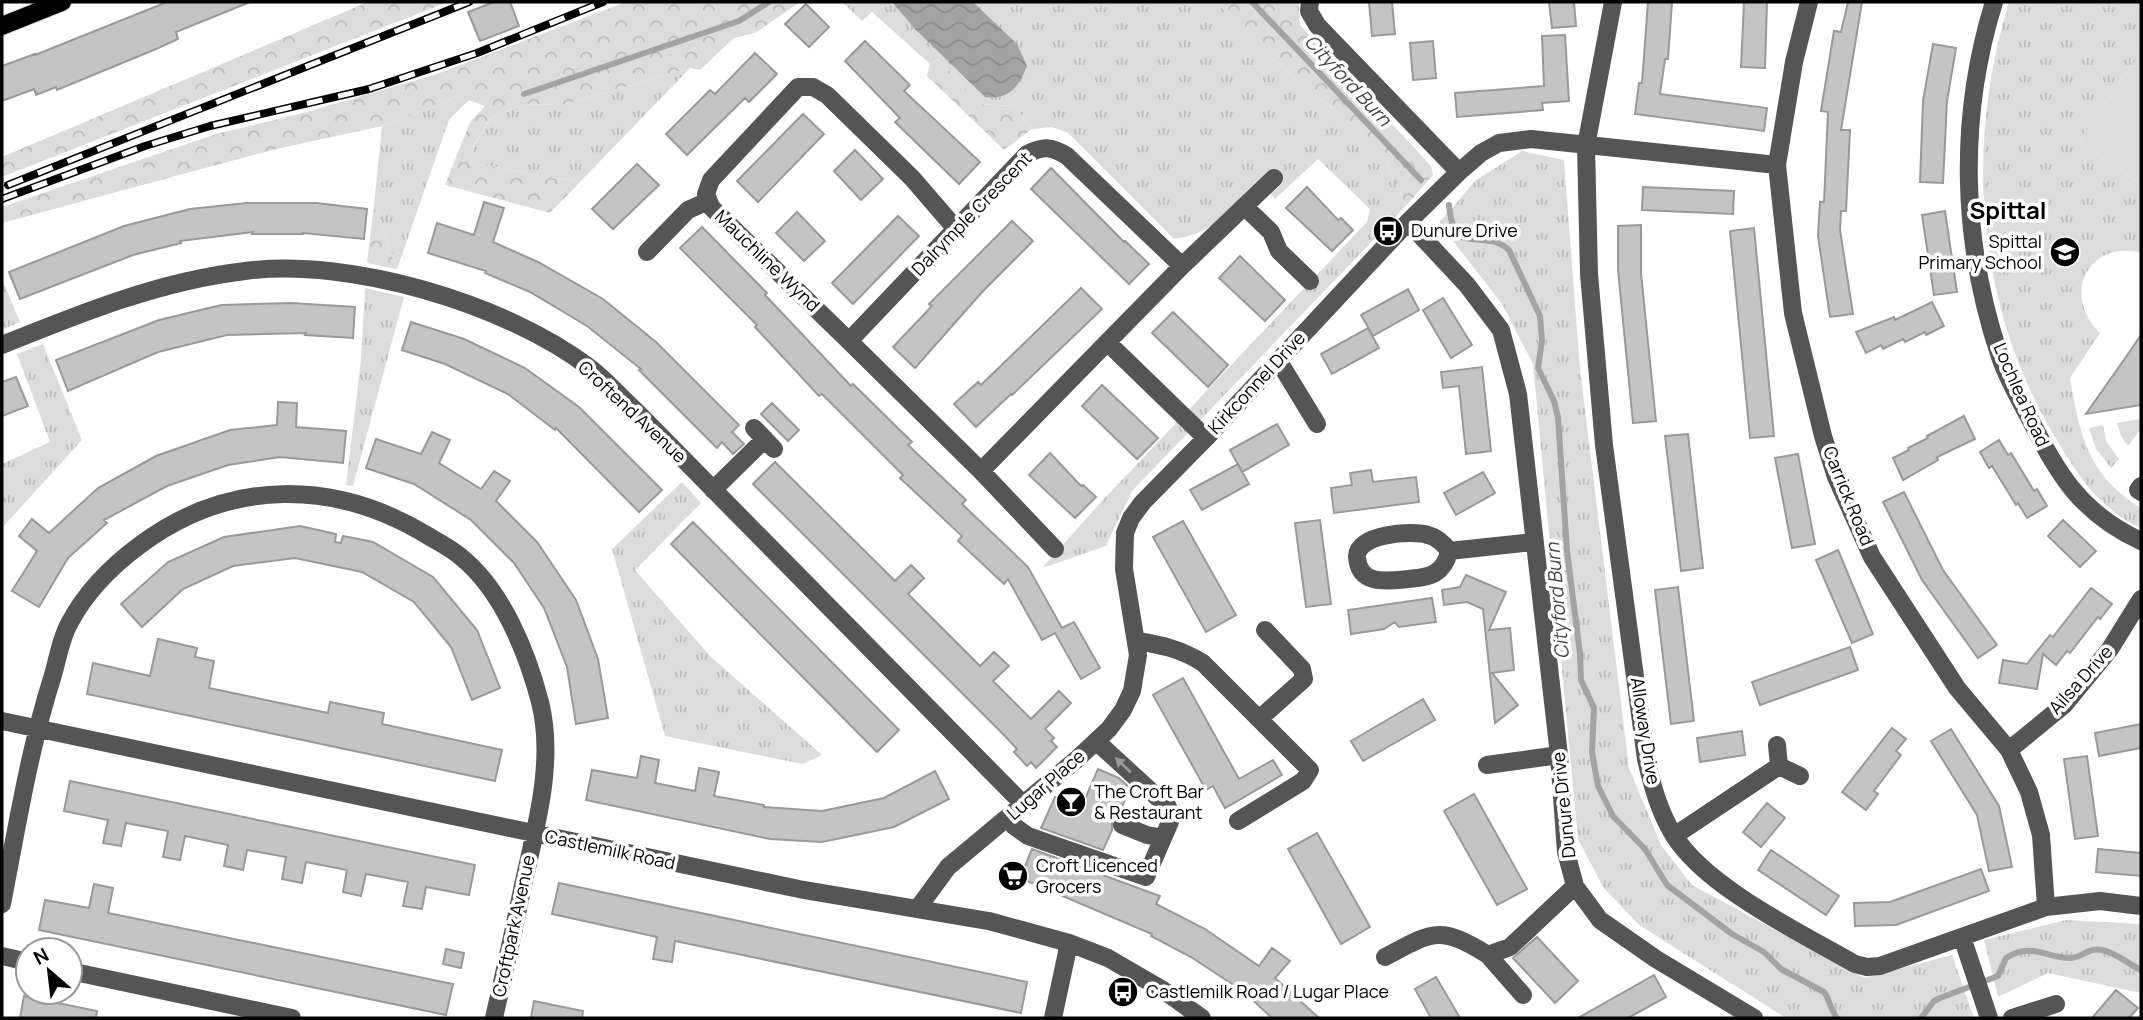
<svg xmlns="http://www.w3.org/2000/svg" width="2143" height="1020" viewBox="0 0 2143 1020" font-family="Manrope,sans-serif">
<defs>
<pattern id="grass-tufts" width="24" height="20" patternUnits="userSpaceOnUse" patternTransform="scale(1.75)"><rect width="24" height="20" fill="#dcdcdc"/><path d="M3 7l-1-3M5 7V3M7 7l1-3M15 17l-1-3M17 17v-4M19 17l1-3" fill="none" stroke="#bbb"/></pattern>
<pattern id="forest-crowns" width="20" height="18" patternUnits="userSpaceOnUse" patternTransform="scale(1.75)"><rect width="20" height="18" fill="#dcdcdc"/><path d="M2 6a3 3 0 1 1 6 0M12 15a3 3 0 1 1 6 0" fill="none" stroke="#bbb"/></pattern>
<pattern id="water-waves" width="16" height="10" patternUnits="userSpaceOnUse" patternTransform="scale(1.75)"><rect width="16" height="10" fill="#a3a3a3"/><path d="M0 5q4-4 8 0t8 0" fill="none" stroke="#8b8b8b"/></pattern>
</defs>
<rect width="100%" height="100%" fill="#fff"/>
<path fill="url(#grass-tufts)" d="M842,2H1217L1256,46L1337,112L1384,155L1406,206L1132,491L1106,546L1042,568L1102,501L1367,222L1370,209L1318,159L1275,199L1271,194L1283,182L1272,171C1244,199 1216,234 1174,239L1068,133L1052,127L1032,129L1014,106L981,104L938,59L930,64L872,12L862,21Z
M2009,2H2141V53L2079,141L2141,185V253C2088,239 2061,296 2100,333L2070,378C2080,436 2088,475 2141,508V528C2101,511 2079,477 2058,442C1976,308 1964,150 2009,2Z
M690,68L580,182L477,164L473,148L490,119L523,104L563,105Z
M459,97L469,100L449,120L397,269L374,205L382,126Z
M1522,151L1564,160L1580,369L1629,768L1661,845L1692,885L1864,978L1952,955L1974,1018H1786L1639,925L1603,887L1578,839L1533,364L1502,304L1439,223L1475,181Z
M2,279L20,322L2,330Z
M365,288L404,297L353,486L346,485L361,360Z
M43,344L82,440L2,528V464L50,442L17,354Z
M2141,419V429L2128,446L2121,436L2117,423Z
M2103,425L2106,441L2119,459L2111,468L2096,449L2089,428Z
M682,482L701,503L635,570L710,656L822,755L802,764L665,736L612,549Z
M2066,920L2141,924V993L2048,973L1998,997L1984,940Z"/>
<path fill="url(#forest-crowns)" d="M368,2H448L2,177V157Z
M626,2H800L755,33L734,38L700,70L690,68L563,105L523,104L490,119L473,147L477,164L580,182L550,213L445,185L470,122L485,106L459,97L382,126L272,150L2,223V207L216,134L303,113L434,75Z
M1217,2H1299L1300,25L1431,166L1433,175L1406,206L1384,155L1337,112L1256,46Z
M938,59L981,104L1014,106L1032,129L1004,150L927,76L930,64Z
M374,205L397,269L367,263Z"/>
<path fill="#dcdcdc" d="M2141,53V185L2079,141Z"/>
<path fill="url(#water-waves)" d="M892,2H973L1017,44L1027,66C1019,86 1010,100 985,97L915,29Z"/>
<g fill="none" stroke-linecap="round" stroke-linejoin="round">
<path stroke="#a3a3a3" stroke-width="6" d="M1252,2L1421,180
M524,94L739,21L769,2
M1449,205C1454,260 1481,226 1509,250L1540,316L1542,340L1538,368L1554,401L1558,417L1567,551L1580,654L1581,680L1594,708L1592,752L1598,786L1613,816L1645,849L1667,885L1732,934L1764,952L1781,969L1824,992C1830,1000 1830,1009 1837,1018
M1921,1018L1934,1001L1940,998L1998,976L2006,958C2032,941 2047,959 2071,958C2083,957 2089,947 2102,950C2117,953 2128,964 2141,970"/>
</g>
<path fill="#c4c4c4" stroke="#999" stroke-width="2" d="M167,2H250L176,32L178,39L156,49L57,90L56,87L36,95L34,89L2,101V66L35,54V55Z
M494,2H510L519,26L480,41L468,12Z
M1369,2H1392L1395,34L1372,36Z
M1549,2H1574L1576,26L1552,28Z
M1648,2H1672L1668,59H1665L1660,94L1767,108L1764,131L1635,114L1639,83H1642Z
M1744,2H1767L1765,68L1741,67Z
M1848,2H1862L1841,130H1850L1846,211H1841L1840,230L1853,314L1830,317L1818,236L1820,202H1824L1828,112L1821,111L1834,31L1841,32Z
M806,4L829,27L809,47L785,24Z
M1565,35L1569,101L1542,103L1543,110L1457,117L1455,93L1544,86L1542,36Z
M865,41L910,85L904,91L980,162L959,184L895,122L900,118L845,61Z
M1433,41L1436,78L1413,80L1410,43Z
M1933,44L1956,48L1947,101L1943,183L1920,182L1923,101Z
M755,53L777,74L749,102L745,98L687,155L666,134L710,90L715,94Z
M803,114L824,134L758,202L737,181Z
M855,150L883,179L861,200L834,171Z
M637,164L659,185L613,229L592,209Z
M1051,168L1124,242L1125,241L1149,264L1129,284L1031,189Z
M1307,187L1338,220L1341,218L1353,230L1332,251L1286,208Z
M1643,187L1734,191L1733,214L1642,210Z
M484,202L504,208L493,242L538,262L603,299L656,342L739,425L732,432L744,444L733,454L722,442L717,448L639,370L641,369L587,326L530,292L485,273L486,271L428,253L437,223L474,235Z
M247,203H316L367,209L364,239L303,233V234H252L253,232L180,241L181,243L133,255L20,299L9,272L124,226L190,209Z
M1945,211L1957,292L1934,295L1922,215Z
M797,212L825,241L804,261L776,233Z
M898,216L919,236L853,304L832,283Z
M1012,221L1033,241L983,291L915,368L893,347L932,306L929,304Z
M1641,225V273L1656,421L1633,423L1618,270V226Z
M702,227L767,293L765,295L851,386L853,384L912,442L908,445L966,500L962,504L1028,567L1062,628L1074,622L1100,668L1081,679L1055,633L1042,640L1008,579L1004,584L958,541L962,536L900,478L903,475L822,394L819,396L755,327L757,325L680,248Z
M1754,228L1774,436L1750,438L1730,231Z
M1240,256L1285,300L1265,321L1219,278Z
M1081,288L1102,309L1012,395L1011,394L976,427L954,404L978,382L981,385Z
M1408,289L1419,310L1373,336L1361,315Z
M1443,298L1472,345L1451,358L1423,310Z
M1932,302L1944,326L1926,335L1925,332L1905,342L1903,339L1883,349L1881,345L1866,353L1856,332L1894,317L1895,320Z
M291,303L355,307L353,338L305,335L306,333L227,335L158,352L68,391L56,360L159,320L213,307L222,305Z
M1173,312L1228,365L1208,387L1152,333Z
M411,322L464,339L525,368L579,407L662,490L639,512L556,428L555,430L508,394L445,364L402,350Z
M1368,328L1379,348L1332,374L1321,354Z
M2141,335V405L2086,414L2128,354Z
M1482,367L1491,451L1466,454L1459,386L1443,388L1441,372Z
M16,377L28,406L2,416V382Z
M1102,385L1158,438L1137,459L1082,406Z
M278,402L297,403L296,427L346,431L343,463L280,457L228,465L167,486L104,520L107,523L68,558L39,607L12,591L37,551L19,536L32,519L49,533L98,488L156,456L230,430L277,425Z
M772,403L799,430L788,441L761,414Z
M1964,416L1975,439L1937,457L1938,460L1903,480L1893,458L1909,450L1908,448L1928,438L1927,436Z
M1277,424L1289,445L1242,472L1230,450Z
M432,432L450,440L439,463L481,489L494,471L510,481L496,501L537,542L576,600L598,659L608,718L576,724L567,667L544,608L514,563L471,520L414,484L366,468L376,439L421,454Z
M1688,434L1703,568L1681,571L1665,436Z
M1999,440L2008,455L2011,453L2034,491L2037,489L2047,506L2027,518L2018,503L2016,505L1992,466L1989,468L1980,452Z
M1050,453L1081,486L1083,485L1096,497L1075,518L1029,475Z
M1798,454L1815,544L1792,548L1775,458Z
M775,462L895,581L911,565L924,578L908,594L980,666L994,652L1009,666L993,681L1031,719L1059,691L1071,703L1045,729L1054,738L1051,741L1057,747L1036,768L1031,762L1027,766L1014,752L1017,749L1001,732L753,484Z
M1238,464L1249,484L1202,510L1190,490Z
M1371,470L1373,482L1416,477L1419,502L1334,513L1331,488L1352,485L1350,473Z
M1483,472L1495,493L1456,515L1444,493Z
M1904,492L1943,570L1997,645L1978,658L1922,580L1883,502Z
M1320,520L1331,604L1306,607L1295,523Z
M2063,520L2096,551L2080,567L2048,536Z
M1183,521L1236,615L1206,632L1153,537Z
M693,522L899,730L877,752L671,544Z
M300,526L336,534L335,542L341,543L343,536L373,542L433,577L477,630L500,688L472,700L451,647L414,602L362,572L295,558L233,566L183,589L142,627L121,604L168,562L224,537Z
M1838,550L1873,634L1852,643L1816,560Z
M1466,575L1506,592L1489,630L1510,628L1514,670L1492,673L1518,705L1495,723L1483,609L1467,602L1444,605L1442,590L1460,587Z
M1678,587L1694,721L1671,724L1655,590Z
M2091,588L2112,604L2100,619L2098,617L2070,653L2067,651L2056,665L2043,654L2037,689L1999,683L2003,660L2027,664L2050,635L2053,637Z
M1432,598L1436,622L1399,627L1395,622L1384,629L1351,634L1348,610Z
M158,639L197,648L195,657L214,661L209,688L328,713L330,702L384,713L382,724L502,750L495,781L87,694L93,663L150,676Z
M1850,647L1858,670L1760,705L1752,682Z
M1183,678L1239,779L1273,760L1282,775L1225,808L1213,786L1206,790L1153,695Z
M1423,699L1435,720L1363,761L1351,741Z
M2141,724V748L2099,756L2095,733Z
M1892,728L1906,739L1896,751L1901,755L1874,791L1878,794L1866,810L1842,792Z
M1951,729L1999,806L2012,867L1989,871L1977,815L1931,741Z
M1742,731L1745,755L1700,762L1697,738Z
M641,756L659,760L655,783L695,791L699,768L719,772L714,796L764,805V807L822,811L884,798L935,771L949,799L894,827L822,842L770,839L586,800L592,770L637,778Z
M2087,756L2098,836L2075,839L2064,759Z
M1098,769L1119,778L1130,788L1119,814L1112,820V830L1103,850L1041,828L1055,797L1081,808Z
M70,781L475,865L469,895L426,887L422,909L403,906L408,882L366,874L361,896L343,892L347,870L306,862L302,883L282,879L286,857L247,850L243,870L224,866L228,845L185,836L180,860L163,857L168,831L126,823L121,846L103,843L108,820L64,811Z
M1474,794L1527,889L1497,905L1444,811Z
M1767,803L1785,818L1761,847L1743,832Z
M1317,833L1370,927L1341,944L1288,849Z
M1032,849L1160,896L1156,904L1205,929L1259,966L1272,948L1290,961L1275,978L1319,1018H1272L1244,992L1191,957L1151,936L1152,934L1020,878Z
M2098,849L2141,853V876L2096,872Z
M1771,850L1839,896L1826,915L1758,870Z
M1981,869L1989,891L1896,925L1855,926L1854,903L1890,902Z
M559,883L1027,982L1021,1013L675,941L672,962L653,959L657,937L552,914Z
M94,884L113,888L108,913L453,984L446,1015L39,930L45,900L89,908Z
M1537,937L1578,981L1555,1003L1513,958Z
M446,949L464,953L461,968L443,964Z
M1654,975L1666,997L1628,1018H1578Z
M1436,977L1460,1018H1431L1415,989Z
M2116,990L2138,1008L2129,1018H2092Z
M24,996L97,1011L96,1018H20Z
M534,1001L583,1011L582,1018H531Z"/>
<g fill="none" stroke-linecap="round" stroke-linejoin="round">
<g stroke="#dbdbdb" stroke-width="20">
<path id="major" d="M2,26L62,2"/>
</g>
<path stroke="#555" stroke-width="18" d="M1310,2L1309,11L1317,25L1459,172
M1613,2L1586,146L1589,274L1604,445L1646,759C1652,785 1659,811 1673,834C1705,887 1801,933 1855,964L1867,967L1880,966L2046,907L2100,901L2141,906
M1809,2L1794,62L1777,165L1793,313L1823,436L1836,477L1872,557L1957,688L2009,750L2029,792L2041,835L2046,907
M1994,2C1958,118 1961,241 2000,357C2007,378 2019,399 2030,419C2058,475 2082,514 2141,541
M1245,207L1271,232L1279,251L1310,281
M1408,222L1467,285L1501,330L1518,394L1559,755L1566,852L1575,886L1600,920L1656,959L1754,1018
M647,252L688,210L708,201
M1182,266L1274,178
M849,341L711,207L706,194L711,180L798,87H813L827,95L912,178L956,229
M1108,343L1206,438
M2,345C81,313 160,281 245,271C349,257 507,304 590,368C607,381 621,398 637,412L1024,805
M1278,360L1317,424
M754,428L774,449
M981,471L1182,266L1067,156C1051,146 1043,146 1027,154L849,341L981,471L1055,549
M2141,486L2138,490L2141,492
M713,490L765,439
M1449,551C1444,544 1436,537 1428,535C1411,530 1356,534 1357,557C1359,586 1387,581 1408,579C1417,578 1427,578 1435,573C1443,568 1447,561 1449,551L1533,542
M1137,641C1162,645 1181,649 1203,663L1310,770L1303,781L1238,821
M1259,719L1304,679L1302,669L1265,630
M2,721L799,889L989,921L1069,943L1108,958L1163,990L1202,1018
M1777,745L1779,766L1800,776
M2009,750L2064,705L2110,649L2141,599
M1487,765L1559,755
M1009,818L1014,826L1028,836L1146,877L1170,822L1168,807L1096,741
M1122,825L1147,835L1163,838
M1674,836L1779,766
M2,904C17,827 29,750 53,675C58,658 61,637 70,622C86,592 113,565 140,545C230,478 336,479 430,537C440,543 452,549 461,557C502,590 527,652 540,702C555,761 536,827 523,885C514,930 504,974 494,1018
M918,908L948,867L1077,759L1109,729L1123,710L1132,691L1138,655L1124,569L1125,533L1131,518L1143,502L1206,438L1408,222L1459,172L1481,153L1499,143L1531,139L1777,165
M1962,937L1989,1018
M1488,955L1523,995
M2,956L28,962
M1385,957C1434,931 1439,925 1488,955L1510,947L1575,886
M70,971L292,1018
M1053,1018L1069,943
M2012,1018L2056,1004"/>
<use href="#major" stroke="#000" stroke-width="18"/>
<g stroke="#000" stroke-width="8">
<path id="rail" d="M8,185L469,2
M2,199L145,146L210,126L369,89L477,53L603,2"/>
</g>
<use href="#rail" stroke="#fff" stroke-width="5" stroke-dasharray="16" stroke-linecap="butt"/>
</g>
<defs><path id="oneway-solid" d="M-6-.8H1V-3.2L6.5 0L1 3.2V.8H-6Z" transform="scale(1.75)"/></defs>
<use fill="#999" href="#oneway-solid" transform="translate(1123 765) rotate(-137)"/>
<defs>
<g id="bus-disc" transform="scale(1.575)"><circle r="9.5" fill="#000" stroke="#fff"/><path d="M-5-6H5V4H4V6H2V4H-2V6H-4V4H-5ZM-3.5-4V0h7V-4ZM-3.5 1.2v1.5H-2V1.2ZM2 1.2v1.5H3.5V1.2Z" fill="#fff"/></g>
<g id="school-disc" transform="scale(1.575)"><circle r="9.5" fill="#000" stroke="#fff"/><path d="M0-5L7-2L0 1L-7-2ZM-4 1L0 2.5L4 1V4Q0 6-4 4Z" fill="#fff"/></g>
<g id="bar-disc" transform="scale(1.575)"><circle r="9.5" fill="#000" stroke="#fff"/><path d="M-6-5H6L.8 .8V4.5H3.5V6h-7V4.5H-.8V.8Z" fill="#fff"/></g>
<g id="supermarket-disc" transform="scale(1.575)"><circle r="9.5" fill="#000" stroke="#fff"/><path d="M-6-5.5h2.5l.6 2H6L4.5 2H-2.5L-4.4-4H-6ZM-1.5 3.2a1.3 1.3 0 1 0 .1 0ZM3 3.2a1.3 1.3 0 1 0 .1 0Z" fill="#fff"/></g>
</defs>
<g fill-rule="evenodd">
<use href="#bus-disc" x="1388" y="231"/>
<use href="#school-disc" x="2065" y="252"/>
<use href="#bar-disc" x="1071" y="802"/>
<use href="#supermarket-disc" x="1013" y="876"/>
<use href="#bus-disc" x="1123" y="992"/>
</g>
<g text-anchor="middle" stroke-width="7" stroke-linejoin="round" paint-order="stroke">
<g font-size="18" fill="#000" stroke="#fff">
<text transform="translate(972 214) rotate(-46)" y="6">Dalrymple Crescent</text>
<text transform="translate(767 261) rotate(44)" y="6">Mauchline Wynd</text>
<text transform="translate(1257 383) rotate(-47)" y="6">Kirkconnel Drive</text>
<text transform="translate(2021 395) rotate(66)" y="6">Lochlea Road</text>
<text transform="translate(632 412) rotate(43)" y="6">Croftend Avenue</text>
<text transform="translate(1848 496) rotate(68)" y="6">Carrick Road</text>
<text transform="translate(2081 680) rotate(-48)" y="6">Ailsa Drive</text>
<text transform="translate(1645 731) rotate(81)" y="6">Alloway Drive</text>
<text transform="translate(1046 785) rotate(-41)" y="6">Lugar Place</text>
<text transform="translate(1564 805) rotate(-96)" y="6">Dunure Drive</text>
<text transform="translate(610 850) rotate(12)" y="6">Castlemilk Road</text>
<text transform="translate(514 926) rotate(-78)" y="6">Croftpark Avenue</text>
</g>
<g font-size="18" fill="#000" stroke="#fff" text-anchor="start">
<text x="1411" y="237">Dunure Drive</text>
<text x="2042" y="248" text-anchor="end">Spittal<tspan x="2042" dy="21">Primary School</tspan></text>
<text x="1094" y="798">The Croft Bar<tspan x="1094" dy="21">&amp; Restaurant</tspan></text>
<text x="1036" y="872">Croft Licenced<tspan x="1036" dy="21">Grocers</tspan></text>
<text x="1146" y="998">Castlemilk Road / Lugar Place</text>
</g>
<g font-size="19" font-style="italic" fill="#444" stroke="#fff">
<text transform="translate(1348 80) rotate(47)" y="7">Cityford Burn</text>
<text transform="translate(1557 601) rotate(-95)" y="7">Cityford Burn</text>
</g>
<g font-size="24" font-weight="bold" fill="#000" stroke="#fff">
<text x="2008" y="219">Spittal</text>
</g>
</g>
<rect width="2143" height="1020" fill="none" stroke="#000000" stroke-width="7"/>
<g transform="translate(49 971) rotate(332)"><circle r="33" fill="#ffffff" stroke="#999999" stroke-width="2"/>
<path d="M0-5L12 26L0 18L-12 26Z" fill="#000000"/>
<text y="-10" font-size="19" font-weight="bold" text-anchor="middle" fill="#000000">N</text>
</g>
</svg>
